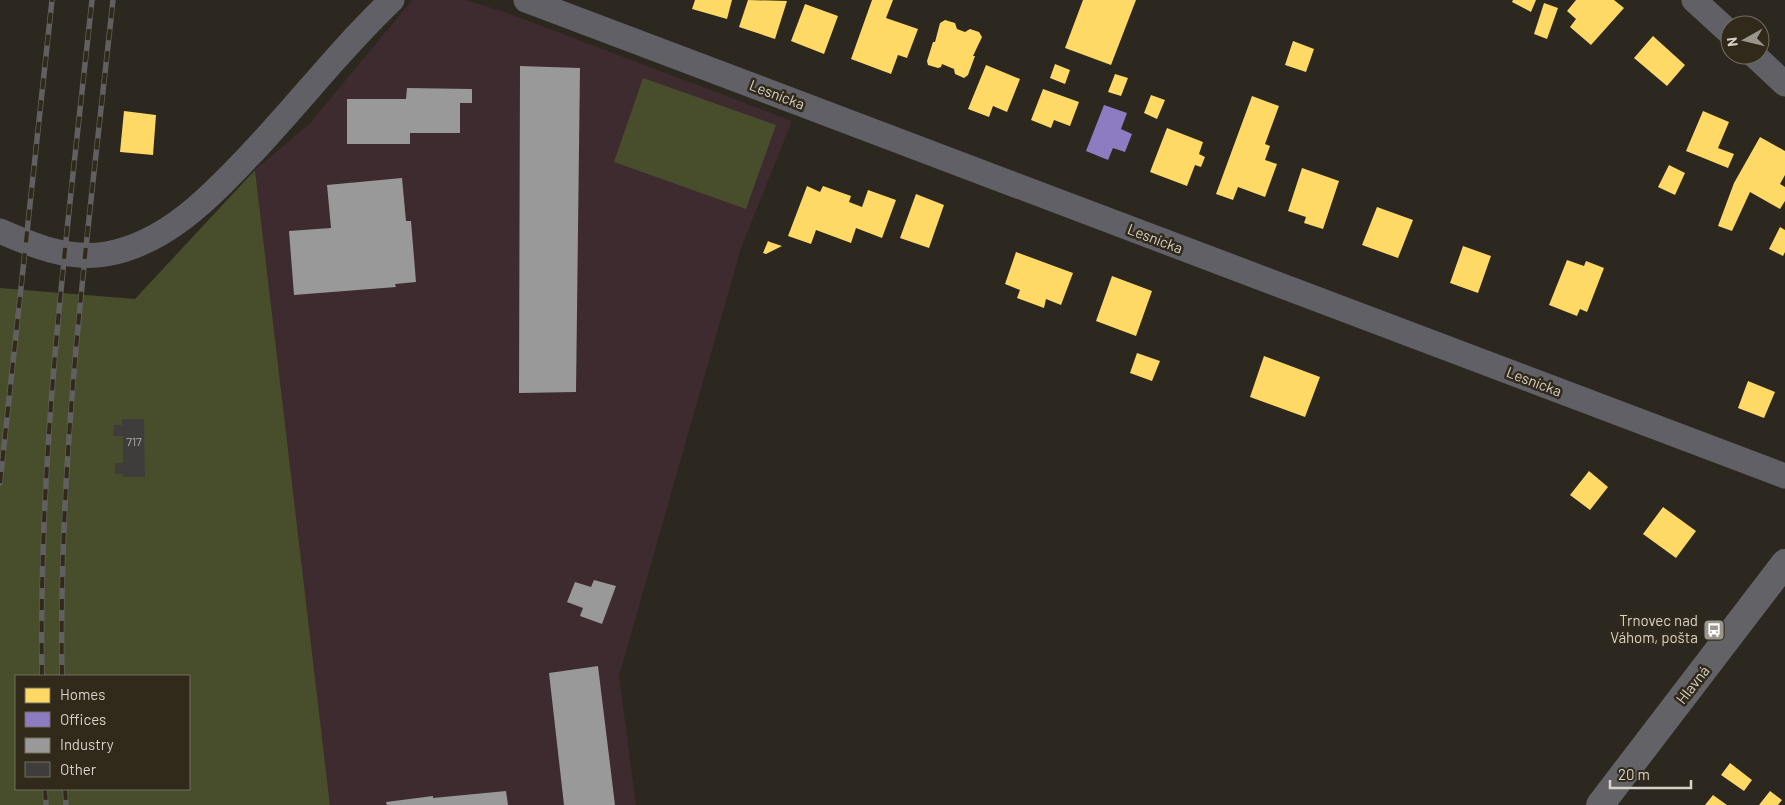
<svg xmlns="http://www.w3.org/2000/svg" width="1785" height="805" viewBox="0 0 1785 805" font-family="Barlow,sans-serif">
<rect width="100%" height="100%" fill="#2c2820"/>
<path fill="#3d2b2f" d="M412,0H465L505,12L792,121L741,248L619,676L636,805H330L255,170L311,122Z"/>
<path fill="#484e2c" fill-rule="evenodd" d="M643,78L776,125L746,209L614,162Z
M255,170L330,805H0V288L135,299ZM16,676H189V789H16Z"/>
<path fill="#ffd966" d="M695,0H732L727,19L692,9Z
M748,0L787,1L775,39L739,27Z
M872,0H893L886,18L918,29L907,58L898,55L891,74L851,59Z
M1083,0H1136L1111,65L1065,48Z
M1513,0H1536L1531,12L1512,2Z
M1576,0H1614L1624,8L1591,45L1570,27L1576,19L1567,11Z
M1544,3L1558,8L1547,39L1534,34Z
M805,4L838,16L824,54L791,41Z
M945,20L955,23L957,29L965,32L970,29L979,32L982,37L973,56H975L968,75L964,78L955,74L954,69L942,64L941,67L938,68L928,65L927,61L933,42H935L940,23Z
M1653,36L1685,65L1667,86L1634,58Z
M1293,41L1314,49L1306,72L1285,65Z
M1055,64L1070,70L1065,84L1050,78Z
M986,65L1020,79L1007,112L993,106L989,117L968,109Z
M1115,74L1128,78L1121,96L1108,92Z
M1043,89L1079,102L1070,126L1054,120L1051,128L1031,120Z
M1151,95L1165,100L1157,119L1144,113Z
M1252,96L1279,106L1265,144L1270,146L1265,160L1277,164L1265,197L1238,187L1233,200L1216,194Z
M124,111L156,115L153,155L120,152Z
M1703,111L1729,122L1718,148L1734,154L1728,168L1686,151Z
M1167,128L1203,142L1199,154L1205,157L1201,167L1195,165L1187,186L1150,172Z
M1760,137L1785,151V175L1780,184L1785,187V201L1780,209L1750,192L1732,231L1718,226L1734,183Z
M1669,165L1685,173L1675,195L1658,187Z
M1302,168L1339,181L1323,229L1304,223L1306,217L1288,211Z
M807,186L820,192L823,186L851,196L849,202L862,207L868,190L896,200L882,238L856,228L851,243L816,230L811,244L788,236Z
M916,194L944,205L929,248L900,238Z
M1377,207L1413,220L1398,258L1362,245Z
M1780,227L1785,230V252L1783,256L1769,249Z
M768,241L770,242L782,246L766,254L763,253Z
M1463,246L1491,256L1478,293L1450,283Z
M1016,252L1073,273L1061,305L1046,299L1044,308L1017,298L1020,290L1005,284Z
M1567,260L1584,266L1586,261L1604,268L1587,312L1580,309L1577,316L1549,305Z
M1112,276L1152,291L1136,336L1096,321Z
M1137,353L1160,361L1152,381L1130,373Z
M1264,356L1320,377L1305,417L1250,397Z
M1748,381L1775,392L1764,418L1738,408Z
M1589,471L1608,487L1590,510L1570,495Z
M1663,507L1696,531L1676,558L1643,534Z
M1730,763L1752,780L1744,791L1721,775Z
M1770,791L1782,800L1778,805H1759Z
M1713,795L1727,805H1705Z"/>
<path fill="#8e7cc3" d="M1104,105L1127,113L1121,129L1132,134L1125,152L1113,148L1108,160L1086,151Z"/>
<path fill="#999" d="M520,66L580,68L576,392L519,393Z
M407,88L472,89V103H460V133H410V144H347V99H406Z
M402,178L406,221H411L416,282L395,284L396,287L294,295L289,231L331,228L327,185Z
M594,580L616,586L602,624L580,616L583,608L567,602L575,582L591,587Z
M598,666L615,805H564L549,673Z
M506,791L508,805H387L386,802L433,796V798Z"/>
<path fill="#3f3d3c" d="M122,419H144L145,477H123V474H115V463H123V436H113L114,425H122Z"/>
<g fill="none" stroke-linecap="round" stroke-linejoin="round">
<path stroke="#616067" stroke-width="25" d="M526,0L1785,476
M1694,0L1730,33
M1754,55L1785,84
M0,231C34,246 68,260 106,254C165,244 209,198 248,157C297,106 340,49 392,0"/>
<path stroke="#636267" stroke-width="28" d="M1600,805L1785,563"/>
<g stroke="#625f60" stroke-width="5.5">
<path id="rail" d="M0,483L52,0
M42,676C38,450 68,225 92,0
M62,676C58,450 89,225 113,0
M45,789L46,805
M65,789L66,805"/>
</g>
<use href="#rail" stroke="#312a1b" stroke-width="4" stroke-dasharray="11" stroke-linecap="butt"/>
</g>
<defs>
<g id="bus-square" transform="scale(1.125)"><rect x="-9" y="-9" width="18" height="18" rx="4" fill="#9a968d" stroke="#312a1b"/><path d="M-5-6H5V4H4V6H2V4H-2V6H-4V4H-5ZM-3.5-4V0h7V-4ZM-3.5 1.2v1.5H-2V1.2ZM2 1.2v1.5H3.5V1.2Z" fill="#fff"/></g>
</defs>
<g fill-rule="evenodd">
<use href="#bus-square" x="1714" y="630"/>
</g>
<g text-anchor="middle" stroke-width="5" stroke-linejoin="round" paint-order="stroke">
<g font-size="12" fill="#b0ada5">
<text x="134" y="446">717</text>
</g>
<g font-size="15" fill="#d6d2c8" stroke="#312a1b">
<text transform="translate(777 95) rotate(21)" y="5">Lesnícka</text>
<text transform="translate(1155 239) rotate(21)" y="5">Lesnícka</text>
<text transform="translate(1534 382) rotate(21)" y="5">Lesnícka</text>
<text transform="translate(1693 685) rotate(-52)" y="5">Hlavná</text>
</g>
<g font-size="15" fill="#d6d2c8" stroke="#312a1b" text-anchor="end">
<text x="1698" y="626">Trnovec nad<tspan x="1698" dy="17">Váhom, pošta</tspan></text>
</g>
</g>
<rect x="15" y="675" width="175" height="115" fill="#312a1b" stroke="#736d60"/>
<rect x="25" y="688" width="25" height="15" fill="#ffd966" stroke="#736d60"/>
<text x="60" y="700" font-size="15" fill="#d6d2c8">Homes</text>
<rect x="25" y="712" width="25" height="15" fill="#8e7cc3" stroke="#736d60"/>
<text x="60" y="725" font-size="15" fill="#d6d2c8">Offices</text>
<rect x="25" y="738" width="25" height="15" fill="#999999" stroke="#736d60"/>
<text x="60" y="750" font-size="15" fill="#d6d2c8">Industry</text>
<rect x="25" y="762" width="25" height="15" fill="#3f3d3c" stroke="#736d60"/>
<text x="60" y="775" font-size="15" fill="#d6d2c8">Other</text>
<g transform="translate(1745 40) rotate(262)"><circle r="24" fill="#312a1b" stroke="#736d60"/>
<path d="M0-4L9 19L0 12L-9 19Z" fill="#9a968d"/>
<text y="-8" font-size="14" font-weight="bold" text-anchor="middle" fill="#d6d2c8">N</text>
</g>
<path d="M1610 780v8h81v-8" fill="none" stroke="#d6d2c8" stroke-width="2.5"/>
<text x="1618" y="780" font-size="15" fill="#d6d2c8" stroke="#312a1b" stroke-width="4" paint-order="stroke">20 m</text>
</svg>
